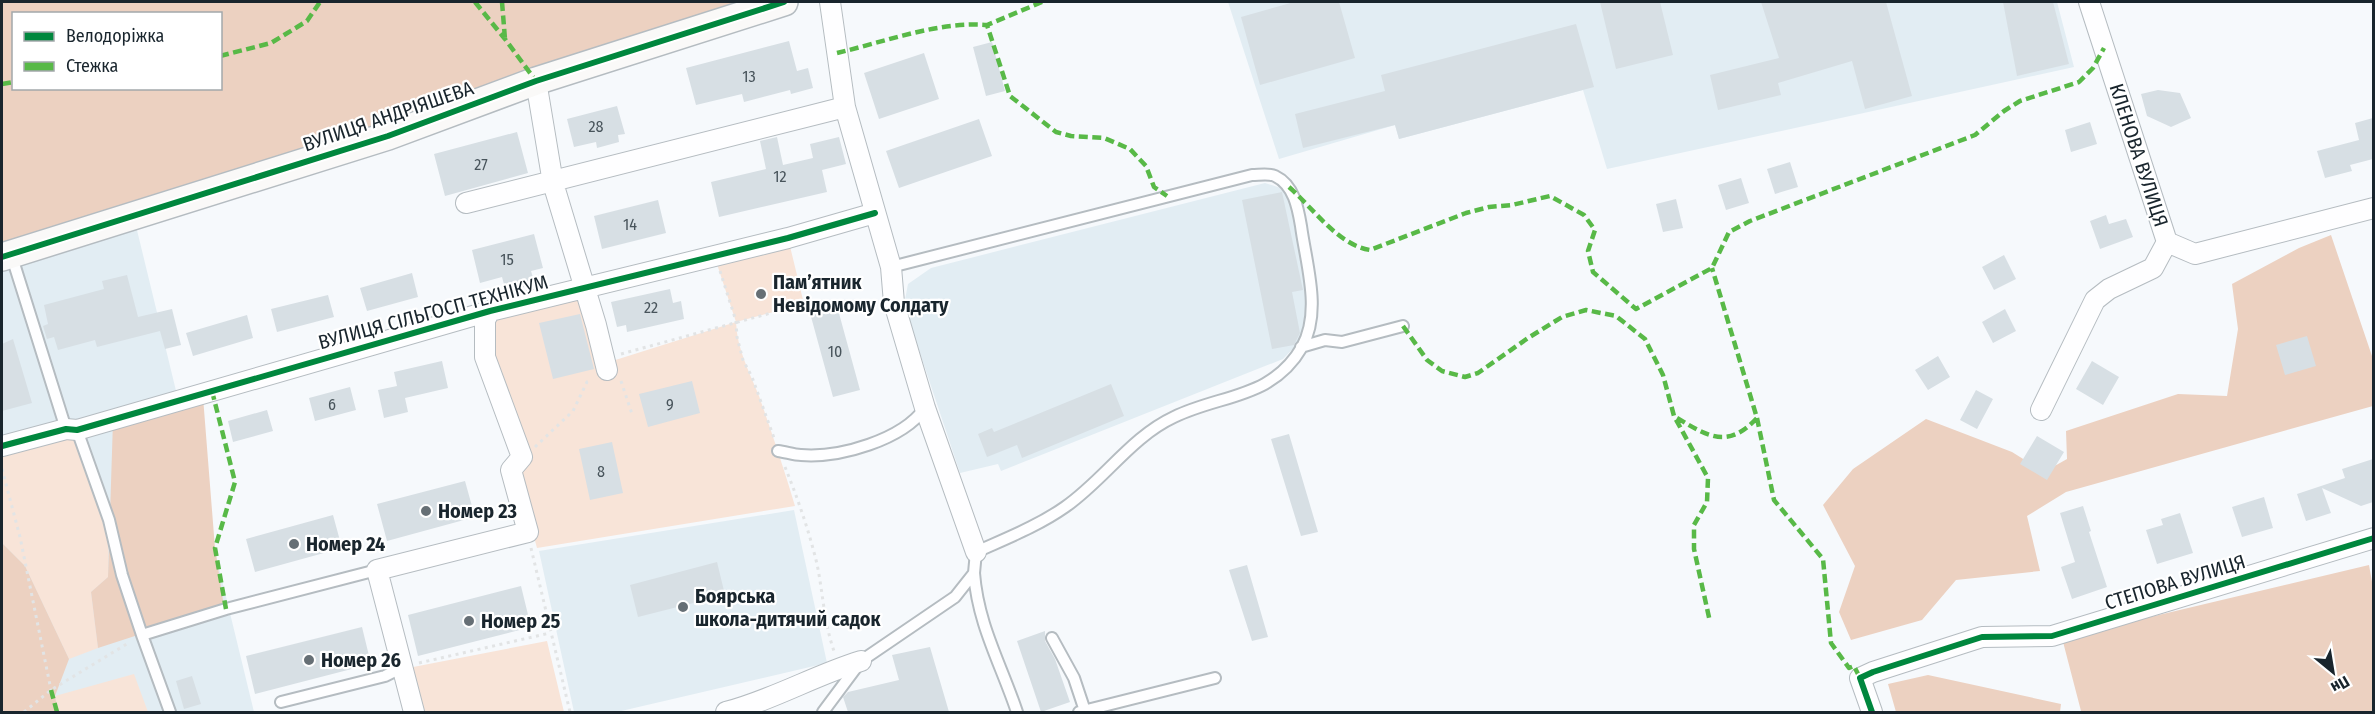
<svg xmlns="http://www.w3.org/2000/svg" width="2375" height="714" viewBox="0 0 2375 714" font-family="'Fira Sans Condensed',sans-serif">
<rect width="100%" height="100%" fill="#f6f9fc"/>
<path fill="#e2edf3" d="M1228,2H2057L2074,67L1607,169L1583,90L1399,139L1395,125L1279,159Z
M1265,183L1287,190L1308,288L1304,337L1283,359L1001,471L998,464L960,473L904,305L908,284L931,268Z
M136,226L254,712H2V264Z
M794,510L827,663L617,712H574L539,551Z"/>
<path fill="#f8e4d8" d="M788,238L804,304L736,322C737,349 749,371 759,396C772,433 784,469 795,506L537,548L516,469L485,320L585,288L609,362L736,322L714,255Z
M74,437L109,520L108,577L91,592L98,648L69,659L25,566L2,543V453Z
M547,641L564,712H420L408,668Z
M134,674L148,712H58L55,696Z"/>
<path fill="#ecd1c1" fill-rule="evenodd" d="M2,2H790L2,251ZM14,14H220V88H14Z
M2331,235L2373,359V406L2066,492L2027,516L2040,571L1956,580L1922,620L1851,640L1839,612L1855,566L1823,505L1853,469L1926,419L2012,452L2044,472L2067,459L2066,431L2178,394L2227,396L2238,329L2232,284L2299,248Z
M203,397L215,548L224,607L98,648L91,592L108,577L113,421Z
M2,543L25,566L69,659L55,696L58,712H2Z
M2369,565L2374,593L2373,712L2081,711L2062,638Z
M1928,675L2061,704L2060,712H1896L1888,684Z"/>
<path fill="#d7dfe4" d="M1294,2H1339L1355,58L1260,85L1241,17Z
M1600,2H1660L1673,55L1616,69Z
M1761,2H1886L1912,96L1865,109L1852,61L1778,83L1781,95L1718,110L1710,75L1779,58Z
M2003,2H2053L2069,64L2017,76Z
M1576,24L1594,87L1399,139L1395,125L1303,148L1295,114L1385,91L1381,75Z
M789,41L797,71L808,68L813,88L791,94L790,90L744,102L742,94L696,105L686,68Z
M992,42L1005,91L986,96L973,47Z
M924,53L939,99L879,119L864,73Z
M2158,90L2180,93L2191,118L2171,127L2147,116L2141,94Z
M617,106L625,134L618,135L619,142L597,148L596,142L574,147L567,119Z
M2373,118V159L2350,165L2352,171L2325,178L2317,151L2359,140L2355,123Z
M979,119L992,156L899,188L886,151Z
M2090,122L2097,144L2071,152L2065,130Z
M517,132L528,173L445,196L434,154Z
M777,137L783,165L813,158L810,144L839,137L846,164L822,170L827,192L719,217L711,182L766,169L760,141Z
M1790,162L1798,187L1775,194L1767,169Z
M1741,178L1749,203L1726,210L1718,185Z
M1282,192L1303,290L1292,292L1300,333L1294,345L1272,349L1242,200Z
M1676,199L1683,228L1663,232L1656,204Z
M658,200L666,233L602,249L594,216Z
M2106,215L2109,224L2126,219L2133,237L2100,249L2090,221Z
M534,234L543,268L531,271L535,284L506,292L502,277L480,283L472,250Z
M2004,255L2016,279L1994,290L1982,267Z
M412,273L418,297L367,311L360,288Z
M127,275L138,317L172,309L181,345L165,349L160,331L97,347L95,340L58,350L54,337L47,339L43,326L48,324L44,305L104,289L102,281Z
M670,289L673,303L681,301L684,319L627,332L626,325L617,327L611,302Z
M328,295L334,317L277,332L271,309Z
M837,306L860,390L833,397L810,313Z
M2005,309L2016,331L1993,343L1982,322Z
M580,314L594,369L553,379L539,323Z
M247,315L253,338L193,356L186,333Z
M2307,336L2316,366L2285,375L2276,345Z
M13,339L32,403L2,411V344Z
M1938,356L1950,377L1928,390L1915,370Z
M442,361L448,388L405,398L408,412L384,418L378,390L397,386L394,372Z
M2092,361L2119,377L2103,405L2076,389Z
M692,381L700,413L648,427L639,394Z
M1111,384L1124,416L1022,458L1017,445L987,457L978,434L992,428L994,432Z
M350,387L356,410L315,421L309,398Z
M1976,390L1993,399L1977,429L1960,420Z
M267,410L273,431L233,442L228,421Z
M1289,434L1318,532L1301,536L1271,439Z
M2037,436L2064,452L2047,480L2020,464Z
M612,442L623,493L590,500L579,449Z
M2373,459V502L2361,506L2322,488L2331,513L2306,521L2297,494L2345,478L2342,469Z
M465,481L475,517L387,541L377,504Z
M2264,497L2273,528L2242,537L2232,507Z
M2083,506L2091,531L2089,532L2107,587L2072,599L2061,567L2075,562L2060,513Z
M2180,513L2193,553L2157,564L2146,530L2163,525L2161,519Z
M333,515L342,548L255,572L246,539Z
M717,562L725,595L638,617L630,585Z
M1247,565L1268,637L1252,641L1229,570Z
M521,586L531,627L418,656L408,615Z
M362,627L371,664L255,694L246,656Z
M1045,631V641L1055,659L1070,702L1041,712L1017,641Z
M930,647L949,712H848L843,697L848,692L899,680L892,655Z
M192,676L201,704L184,709L176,681Z"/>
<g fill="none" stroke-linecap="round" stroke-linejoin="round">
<g stroke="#b5bcc1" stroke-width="14">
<path id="lane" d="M11,254L66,429
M1301,347L1325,340L1342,342L1403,326
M77,430L109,520L122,575L142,635L226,609L377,570
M778,451C786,452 794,455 801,455C840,458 902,440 925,408
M974,573C978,625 1001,664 1017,712
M142,635L170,712
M1052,638L1074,678L1085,711
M281,702L385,676L403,667
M823,712L861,661L955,597L974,573L976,552C1007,538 1038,526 1065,507C1104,480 1131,437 1174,417C1221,394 1272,399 1302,347C1322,311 1306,264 1301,226C1298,208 1294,185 1275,176C1269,173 1259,175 1252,175L891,267
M1079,712L1215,678"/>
</g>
<g stroke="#b5bcc1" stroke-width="22">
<path id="street" d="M830,2L845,107L891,267L894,303L925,408L976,552
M2089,2L2167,242L2195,254L2374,208
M536,81L553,183L596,325L607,370
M466,203L845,107
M2041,410L2095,300L2109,289L2153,268L2167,242
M2,446L66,429L77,430L490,311L788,238L875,213
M414,712L377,570L528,532L511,470L522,457L485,357V320L490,311
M726,712C773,700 815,675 861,661
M1872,712L1860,678L1873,672L1982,637L2052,636L2374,538"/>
</g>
<g stroke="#b5bcc1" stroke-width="30">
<path id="secondary" d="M2,257L388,136L536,81L784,2"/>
</g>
<path stroke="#e2e4e5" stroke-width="3" stroke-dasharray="3 4.5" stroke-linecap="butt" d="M720,271L736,321L737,337L743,360L752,377L774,438
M621,354L804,304
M621,381L632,414
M535,447L573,411L587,382L592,380
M785,467C798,499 809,531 817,564C823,593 824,623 834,651
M2,469L20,537L51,690
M531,548L570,712
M419,663L550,633
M24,712L51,690L130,642"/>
<use href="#lane" stroke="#fefeff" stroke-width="10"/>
<use href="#street" stroke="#fefeff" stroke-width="20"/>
<use href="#secondary" stroke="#faf9f8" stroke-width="27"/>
<path stroke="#58b947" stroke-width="4.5" stroke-dasharray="9 4.5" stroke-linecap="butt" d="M475,2L505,39L536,81
M502,2L505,39
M1042,2L987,25L1010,96L1056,132L1071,136L1104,138L1130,149L1146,166L1154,187L1167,196
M837,53C884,42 939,21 987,25
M220,56L271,43L307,21L320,2
M2,84L14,82
M1289,187C1313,208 1338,245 1370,250L1466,213L1489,207L1512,205L1550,196L1584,215L1595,230L1588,251L1593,272L1636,309L1712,268L1729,232L1750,221L1975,135L2004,111L2020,101L2079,82L2093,68L2104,48
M1403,326L1427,360L1442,371L1465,377L1478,373L1528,338L1562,317L1586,310L1616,316L1645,339L1663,375L1674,416L1708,478L1707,502L1694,525V549L1710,622
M212,391L235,482L215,548L226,609
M1677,418C1709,437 1728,449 1757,418L1712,268
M1757,418L1774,500L1823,559L1831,643L1849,668L1854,666L1860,678
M51,690L57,712"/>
<g stroke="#fff" stroke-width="10">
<path id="cycleway" d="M2,257L388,136L536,81L784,2
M2,446L66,429L77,430L490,311L788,238L875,213
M1872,712L1860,678L1873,672L1982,637L2052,636L2374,538"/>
</g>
<use href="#cycleway" stroke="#00873e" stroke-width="6"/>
</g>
<g fill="#666f75" stroke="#fff" stroke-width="2">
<circle cx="761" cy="294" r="6"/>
<circle cx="426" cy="511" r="6"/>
<circle cx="294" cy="544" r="6"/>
<circle cx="683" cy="607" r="6"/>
<circle cx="469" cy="621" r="6"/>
<circle cx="309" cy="660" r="6"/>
</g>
<g text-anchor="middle" stroke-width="4.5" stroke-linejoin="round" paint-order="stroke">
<g font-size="16" fill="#48545b">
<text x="749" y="82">13</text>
<text x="596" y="132">28</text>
<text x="481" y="170">27</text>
<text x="780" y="182">12</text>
<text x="630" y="230">14</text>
<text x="507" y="265">15</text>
<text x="651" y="313">22</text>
<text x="835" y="357">10</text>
<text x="332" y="410">6</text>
<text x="670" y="410">9</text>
<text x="601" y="477">8</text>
</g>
<g font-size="20" fill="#19252d" stroke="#fff">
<text transform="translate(388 116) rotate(-19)" y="7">ВУЛИЦЯ АНДРІЯШЕВА</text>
<text transform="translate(2139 155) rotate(72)" y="7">КЛЕНОВА ВУЛИЦЯ</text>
<text transform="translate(433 312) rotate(-15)" y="7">ВУЛИЦЯ СІЛЬГОСП ТЕХНІКУМ</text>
<text transform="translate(2175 582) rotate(-17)" y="7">СТЕПОВА ВУЛИЦЯ</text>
</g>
<g font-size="20" font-weight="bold" fill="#19252d" stroke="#fff" text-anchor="start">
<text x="773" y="289">Пам’ятник<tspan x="773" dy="23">Невідомому Солдату</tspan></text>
<text x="438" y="518">Номер 23</text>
<text x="306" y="551">Номер 24</text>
<text x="695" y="603">Боярська<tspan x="695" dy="23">школа-дитячий садок</tspan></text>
<text x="481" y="628">Номер 25</text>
<text x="321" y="667">Номер 26</text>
</g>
</g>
<rect width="2375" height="714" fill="none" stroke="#19252d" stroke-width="6"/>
<rect x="12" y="12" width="210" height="78" fill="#ffffff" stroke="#a3a8ab" stroke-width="1.5"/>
<rect x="24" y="32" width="30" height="9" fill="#00873e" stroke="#a3a8ab" stroke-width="1.5"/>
<text x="66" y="42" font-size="18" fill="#19252d">Велодоріжка</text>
<rect x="24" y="62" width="30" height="9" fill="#58b947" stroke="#a3a8ab" stroke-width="1.5"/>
<text x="66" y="72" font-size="18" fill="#19252d">Стежка</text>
<g transform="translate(2333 672) rotate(150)" stroke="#ffffff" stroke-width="4.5" paint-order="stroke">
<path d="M0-4.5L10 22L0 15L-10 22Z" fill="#19252d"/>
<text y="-9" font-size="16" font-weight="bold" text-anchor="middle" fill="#19252d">Пн</text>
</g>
</svg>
